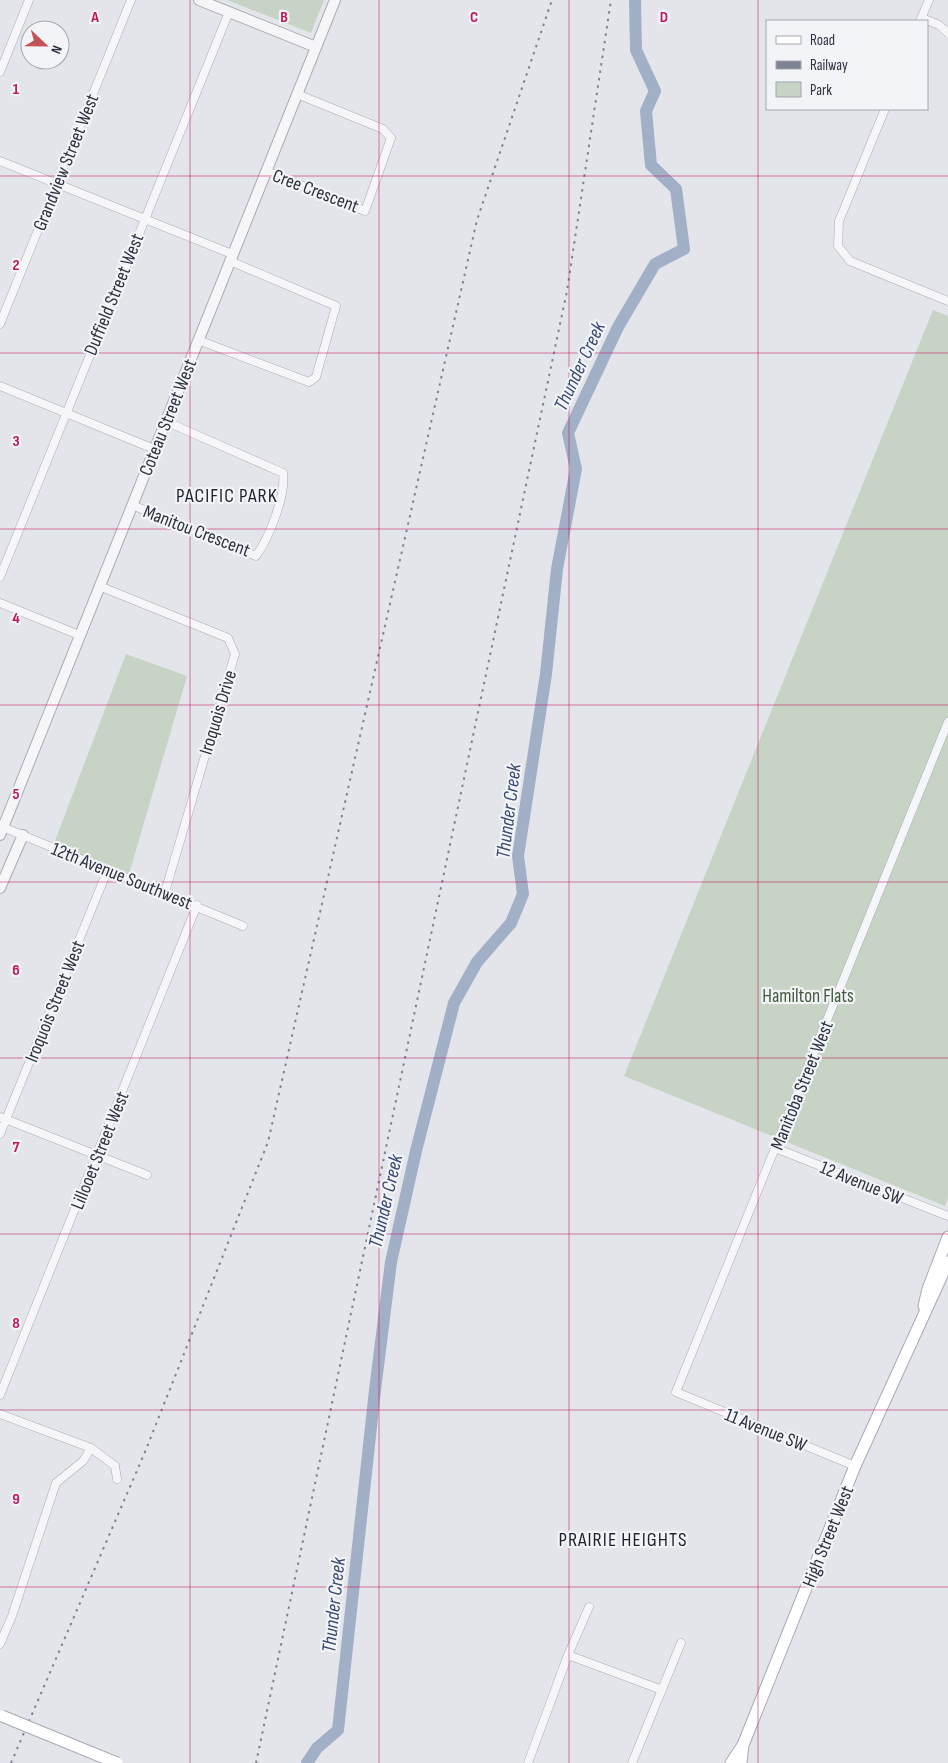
<svg xmlns="http://www.w3.org/2000/svg" width="948" height="1763" viewBox="0 0 948 1763" font-family="'Sofia Sans Condensed',sans-serif">
<rect width="100%" height="100%" fill="#e3e5ea"/>
<path fill="#c7d3c5" d="M227,0H324L311,33Z
M933,310L948,316V1198L945,1206L624,1076Z
M126,654L187,676L129,874L53,846Z"/>
<g fill="none" stroke-linecap="round" stroke-linejoin="round">
<path stroke="#a1afc7" stroke-width="12" d="M307,1763L317,1748L338,1730L375,1390L391,1262L416,1151L454,1003L477,962L511,923L523,894L518,856L546,674L557,569L576,469L568,433L618,327L655,264L684,249L676,189L651,165L646,111L655,91L636,50L635,0"/>
<g stroke="#a8abb4" stroke-width="9">
<path id="minor" d="M922,18L939,25L948,33
M920,21L929,0
M0,72L29,0
M885,109L839,221L838,246L850,261L948,301
M0,161L232,254
M266,171L365,211L391,138L383,129L297,94
M0,324L131,0
M198,340L309,382L316,377L336,306L230,261
M0,386L154,449
M132,505L256,556C269,538 286,496 283,473L165,421
M0,577L229,12
M99,586L228,638L235,654L165,892
M0,603L79,635
M0,826L243,926
M0,1117L147,1175
M0,1134L108,869
M775,1148L948,1216
M0,1395L197,905
M0,1414L91,1448L115,1466L117,1479
M855,1466L676,1392L948,722
M0,1644L12,1616L56,1483L83,1461L91,1448
M568,1655L662,1690
M528,1763L568,1655L589,1607
M632,1763L681,1643"/>
</g>
<g stroke="#a8abb4" stroke-width="12">
<path id="tertiary" d="M199,0L316,47
M0,835L335,0
M0,888L23,835"/>
</g>
<g stroke="#a8abb4" stroke-width="13">
<path id="secondary" d="M924,1306L928,1289L948,1237
M731,1763L743,1745
M741,1763L743,1745L855,1466L948,1262"/>
</g>
<use href="#minor" stroke="#f6f6f9" stroke-width="8"/>
<use href="#tertiary" stroke="#f6f6f9" stroke-width="10"/>
<use href="#secondary" stroke="#fff" stroke-width="11"/>
<path stroke="#7e8392" stroke-width="2" stroke-dasharray="2.5 5" stroke-linecap="butt" d="M11,1763L145,1452L268,1142L477,220L552,0
M256,1763L567,291L611,0"/>
<g stroke="#a8abb4" stroke-width="13" stroke-linecap="butt">
<path id="secondary-bridge" d="M2,1716L117,1763"/>
</g>
<use href="#secondary-bridge" stroke="#fff" stroke-width="11"/>
</g>
<path fill="none" stroke="#c2185b" stroke-width="1" stroke-opacity="0.55" d="M190,0V1763M379,0V1763M569,0V1763M758,0V1763M0,176H948M0,353H948M0,529H948M0,705H948M0,882H948M0,1058H948M0,1234H948M0,1410H948M0,1587H948"/>
<g text-anchor="middle" stroke-width="4.5" stroke-linejoin="round" paint-order="stroke">
<g font-size="19" fill="#2c3141" stroke="#f3f4f7">
<text transform="translate(65 162) rotate(-68)" y="7">Grandview Street West</text>
<text transform="translate(316 190) rotate(21)" y="7">Cree Crescent</text>
<text transform="translate(113 294) rotate(-68)" y="7">Duffield Street West</text>
<text transform="translate(167 417) rotate(-68)" y="7">Coteau Street West</text>
<text transform="translate(197 530) rotate(21)" y="7">Manitou Crescent</text>
<text transform="translate(217 712) rotate(-73)" y="7">Iroquois Drive</text>
<text transform="translate(122 875) rotate(22)" y="7">12th Avenue Southwest</text>
<text transform="translate(54 1001) rotate(-68)" y="7">Iroquois Street West</text>
<text transform="translate(801 1085) rotate(-68)" y="7">Manitoba Street West</text>
<text transform="translate(99 1150) rotate(-68)" y="7">Lillooet Street West</text>
<text transform="translate(862 1182) rotate(22)" y="7">12 Avenue SW</text>
<text transform="translate(766 1429) rotate(22)" y="7">11 Avenue SW</text>
<text transform="translate(827 1536) rotate(-68)" y="7">High Street West</text>
</g>
<g font-size="19" fill="#3c5b3b" stroke="#f3f4f7">
<text x="808" y="1002">Hamilton Flats</text>
</g>
<g font-size="20" font-style="italic" fill="#394b72" stroke="#f3f4f7">
<text transform="translate(579 366) rotate(-65)" y="7">Thunder Creek</text>
<text transform="translate(508 811) rotate(-83)" y="7">Thunder Creek</text>
<text transform="translate(385 1201) rotate(-77)" y="7">Thunder Creek</text>
<text transform="translate(333 1605) rotate(-84)" y="7">Thunder Creek</text>
</g>
<g font-size="20" letter-spacing="1" fill="#1e2232" stroke="#f3f4f7">
<text x="227" y="502">PACIFIC PARK</text>
<text x="623" y="1546">PRAIRIE HEIGHTS</text>
</g>
</g>
<g font-size="16" text-anchor="middle" font-weight="bold" fill="#c2185b" stroke="#f3f4f7" stroke-width="4.5" stroke-linejoin="round" paint-order="stroke">
<text x="95" y="22">A</text>
<text x="284" y="22">B</text>
<text x="474" y="22">C</text>
<text x="664" y="22">D</text>
<text x="16" y="94">1</text>
<text x="16" y="270">2</text>
<text x="16" y="446">3</text>
<text x="16" y="623">4</text>
<text x="16" y="799">5</text>
<text x="16" y="975">6</text>
<text x="16" y="1152">7</text>
<text x="16" y="1328">8</text>
<text x="16" y="1504">9</text>
</g>
<rect x="766" y="20" width="162" height="90" fill="#f3f4f7" stroke="#a3a6ae"/>
<rect x="776" y="36" width="25" height="8" fill="#ffffff" stroke="#a3a6ae"/>
<text x="810" y="45" font-size="15" fill="#2c3141">Road</text>
<rect x="776" y="61" width="25" height="8" fill="#7e8392" stroke="#a3a6ae"/>
<text x="810" y="70" font-size="15" fill="#2c3141">Railway</text>
<rect x="776" y="82" width="25" height="15" fill="#c7d3c5" stroke="#a3a6ae"/>
<text x="810" y="95" font-size="15" fill="#2c3141">Park</text>
<g transform="translate(45 45) rotate(112)"><circle r="24" fill="#f3f4f7" stroke="#a3a6ae"/>
<path d="M0-4L9 19L0 12L-9 19Z" fill="#c45355"/>
<text y="-8" font-size="14" font-weight="bold" text-anchor="middle" fill="#2c3141">N</text>
</g>
</svg>
